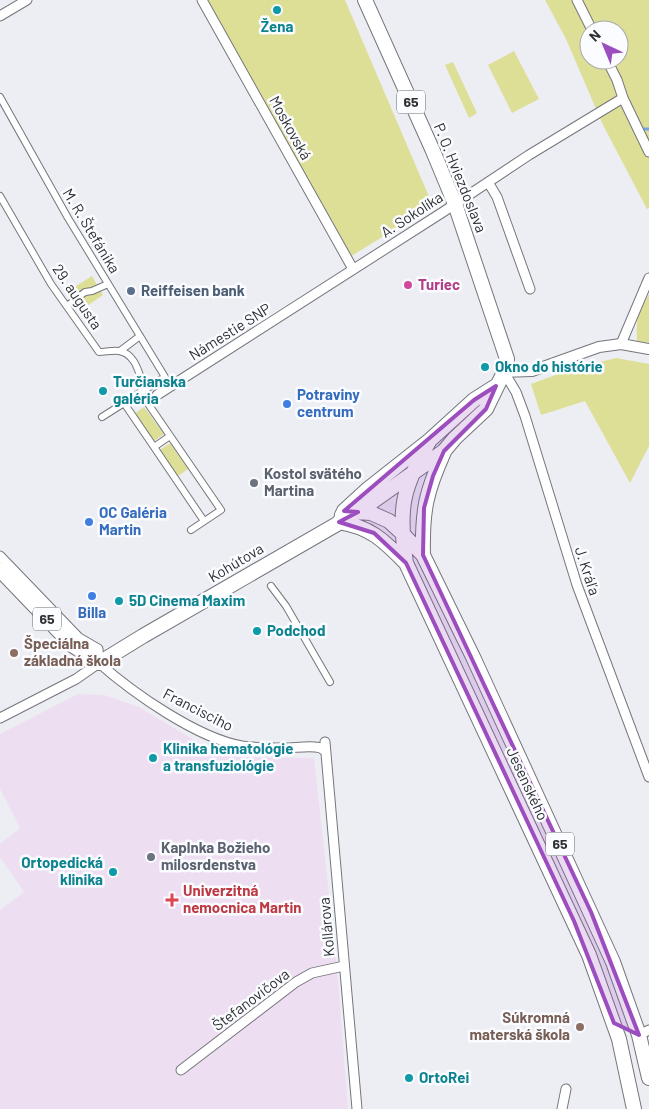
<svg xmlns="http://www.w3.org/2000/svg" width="649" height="1109" viewBox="0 0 649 1109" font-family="Barlow,sans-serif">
<rect width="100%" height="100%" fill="#eceef4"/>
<path fill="#eedef1" d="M78,694L104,695L139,707L204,746L239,757L314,758L337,968L348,1109H0V910L24,892L0,857V844L20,828L0,789V734Z"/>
<path fill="#dddf97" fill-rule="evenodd" d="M205,0H345L433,206L348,258Z
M545,0H649V208L647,209L603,125L566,39ZM589,30H619V60H589Z
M514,51L539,99L512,113L488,65Z
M453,62L477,113L469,118L445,65Z
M92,276L103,295L81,310L68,291Z
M649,294V343L637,341C636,317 638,315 649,294Z
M616,358L649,364V446L630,483L585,401L541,415L531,384L575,368Z
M144,407L164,434L154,441L134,414Z
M170,443L188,469L178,476L160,450Z"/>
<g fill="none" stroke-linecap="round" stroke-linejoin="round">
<path stroke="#76a3e8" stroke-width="3" d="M642,129H649"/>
<g stroke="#74767b" stroke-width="8">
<path id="pedestrian" d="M0,97L68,218L165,377L102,417
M0,196L51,284L99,352C105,352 113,350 119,351C137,354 139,376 145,389
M67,306L85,292L92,291L108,284
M120,351L140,336
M140,392L221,510L191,530
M124,403L154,447L170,436
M154,447L204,521
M271,586L286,606L330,682"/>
</g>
<g stroke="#74767b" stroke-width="11">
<path id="minor" d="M202,0L353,269
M577,0L592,30
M0,16L27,0
M607,60L617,80L623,98L649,152
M488,182L497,197L530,289
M621,344L649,278
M504,372L516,392L525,416L577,585L649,777
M157,395L443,212L529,155L623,98
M0,556L79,638L98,649L99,663
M99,663C133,693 197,738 242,746C255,748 270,748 284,748C294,748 305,746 315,747C319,747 322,748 325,751
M0,718L76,679L99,663
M325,742L357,1109
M639,1035L649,1030
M181,1070L296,982L312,973L344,966
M562,1109L566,1089"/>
</g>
<g stroke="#74767b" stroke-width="12">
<path id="tertiary" d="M504,372L532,371L599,347L621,344L649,349"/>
</g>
<g stroke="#74767b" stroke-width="16">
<path id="primary" d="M430,440C402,488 398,509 406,563L589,955L619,1039L634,1109
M356,512L371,513L389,521L401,532L423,555L473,657L613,962L639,1035L649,1078
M342,515L344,511L368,489L430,440L474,400L496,386
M339,522C371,527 384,541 406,563
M423,555C422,510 426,492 444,452
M0,570L72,645L99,663L143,636L358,512L444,451L455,438L486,409L506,368L507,359L455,204L433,151L365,0"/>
</g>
<use href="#pedestrian" stroke="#fff" stroke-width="6"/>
<use href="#minor" stroke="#fff" stroke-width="9"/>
<use href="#tertiary" stroke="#fff" stroke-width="10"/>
<use href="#primary" stroke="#fff" stroke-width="14"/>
</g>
<path fill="#9c4dbe" fill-opacity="0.2" stroke="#9c4dbe" stroke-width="4" stroke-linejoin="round" d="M496,386L486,409L444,451L433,476L424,508L423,555L591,912L639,1035L614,1023L574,921L406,563L374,533L339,522L358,512L344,511L474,400Z"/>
<g fill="#0f9aa8" stroke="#fafcff" stroke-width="2">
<circle cx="277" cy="10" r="5"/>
<circle cx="485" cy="367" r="5"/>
<circle cx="103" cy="391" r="5"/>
<circle cx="119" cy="601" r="5"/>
<circle cx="257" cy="631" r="5"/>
<circle cx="153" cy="758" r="5"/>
<circle cx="113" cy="872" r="5"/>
<circle cx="409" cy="1078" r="5"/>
</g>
<circle fill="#d1479c" stroke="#fafcff" stroke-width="2" cx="408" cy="285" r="5"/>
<circle fill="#5c6f8a" stroke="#fafcff" stroke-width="2" cx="131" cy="291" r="5"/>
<g fill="#3f7fe0" stroke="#fafcff" stroke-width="2">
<circle cx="287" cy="404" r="5"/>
<circle cx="89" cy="522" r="5"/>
<circle cx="92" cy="596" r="5"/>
</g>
<g fill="#6b7280" stroke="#fafcff" stroke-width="2">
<circle cx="254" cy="483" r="5"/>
<circle cx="151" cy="857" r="5"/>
</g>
<g fill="#8d6e63" stroke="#fafcff" stroke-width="2">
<circle cx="14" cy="653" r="5"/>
<circle cx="580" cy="1027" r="5"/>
</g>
<path fill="#e0444e" stroke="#fafcff" stroke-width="2" d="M169.5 892.5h5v5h5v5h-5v5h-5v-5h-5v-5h5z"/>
<g text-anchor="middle" stroke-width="5" stroke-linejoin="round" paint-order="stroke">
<g fill="#fafcff" stroke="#6a6c6e" stroke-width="1">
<rect x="397" y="90.5" width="28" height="23" rx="4"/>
<rect x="33" y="607.5" width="28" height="23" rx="4"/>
<rect x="546" y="832.5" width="28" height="23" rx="4"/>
</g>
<g font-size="14" font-weight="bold" fill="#2c2e30">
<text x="411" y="107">65</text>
<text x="47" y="624">65</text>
<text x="560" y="849">65</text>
</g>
<g font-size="15" font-weight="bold" fill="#0d838f" stroke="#fafcff" text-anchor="start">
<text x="277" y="32" text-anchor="middle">Žena</text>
<text x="495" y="372">Okno do histórie</text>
<text x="113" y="387">Turčianska<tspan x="113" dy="17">galéria</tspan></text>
<text x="129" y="606">5D Cinema Maxim</text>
<text x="267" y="636">Podchod</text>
<text x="163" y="754">Klinika hematológie<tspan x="163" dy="17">a transfuziológie</tspan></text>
<text x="103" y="868" text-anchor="end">Ortopedická<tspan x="103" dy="17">klinika</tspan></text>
<text x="419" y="1083">OrtoRei</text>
</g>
<g font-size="15" fill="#2c2e30" stroke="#fafcff">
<text transform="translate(290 128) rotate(61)" y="5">Moskovská</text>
<text transform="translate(460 178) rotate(68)" y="5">P. O. Hviezdoslava</text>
<text transform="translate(412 215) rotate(-33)" y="5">A. Sokolíka</text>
<text transform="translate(91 231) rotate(59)" y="5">M. R. Štefánika</text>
<text transform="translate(77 297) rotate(56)" y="5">29. augusta</text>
<text transform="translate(230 332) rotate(-32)" y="5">Námestie SNP</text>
<text transform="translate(236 563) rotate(-31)" y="5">Kohútova</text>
<text transform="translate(587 571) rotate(72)" y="5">J. Kráľa</text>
<text transform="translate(198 710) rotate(27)" y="5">Francisciho</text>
<text transform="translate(527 784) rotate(65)" y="5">Jesenského</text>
<text transform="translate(327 927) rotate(-95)" y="5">Kollárova</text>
<text transform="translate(251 1000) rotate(-37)" y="5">Štefanovičova</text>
</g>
<g font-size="15" font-weight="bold" fill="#b23c85" stroke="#fafcff" text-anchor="start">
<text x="418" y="290">Turiec</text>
</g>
<g font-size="15" font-weight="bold" fill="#4e5e75" stroke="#fafcff" text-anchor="start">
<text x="141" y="296">Reiffeisen bank</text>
</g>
<g font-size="15" font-weight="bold" fill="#366cbe" stroke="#fafcff" text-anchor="start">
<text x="297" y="400">Potraviny<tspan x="297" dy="17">centrum</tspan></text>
<text x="99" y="518">OC Galéria<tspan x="99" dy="17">Martin</tspan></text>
<text x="92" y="618" text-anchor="middle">Billa</text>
</g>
<g font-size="15" font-weight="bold" fill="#5b616d" stroke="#fafcff" text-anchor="start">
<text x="264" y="479">Kostol svätého<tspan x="264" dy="17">Martina</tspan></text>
<text x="161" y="853">Kaplnka Božieho<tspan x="161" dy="17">milosrdenstva</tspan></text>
</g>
<g font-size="15" font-weight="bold" fill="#785e54" stroke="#fafcff" text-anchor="start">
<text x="24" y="649">Špeciálna<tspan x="24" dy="17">základná škola</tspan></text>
<text x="570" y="1023" text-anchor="end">Súkromná<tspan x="570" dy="17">materská škola</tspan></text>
</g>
<g font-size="15" font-weight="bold" fill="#be3a42" stroke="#fafcff" text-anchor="start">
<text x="183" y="896">Univerzitná<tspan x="183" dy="17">nemocnica Martin</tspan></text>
</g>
</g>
<g transform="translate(604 45) rotate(316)"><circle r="24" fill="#fafcff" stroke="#a8aaac"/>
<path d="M0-4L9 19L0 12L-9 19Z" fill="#9c4dbe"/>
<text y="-8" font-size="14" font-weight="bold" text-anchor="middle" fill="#2c2e30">N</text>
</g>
</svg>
